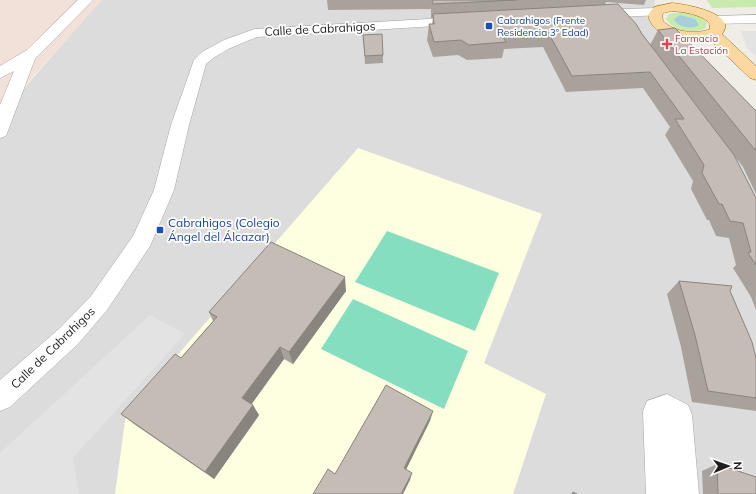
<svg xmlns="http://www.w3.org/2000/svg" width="756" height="494" viewBox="0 0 756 494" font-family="Mulish,sans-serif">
<rect width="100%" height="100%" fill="#f0ede6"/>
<path fill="#dddcdc" d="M101,0H655L652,19L756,118V494H0V120L8,107Z"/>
<path fill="#fdffe0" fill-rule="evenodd" d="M358,148L542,214L484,363L546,394L513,494H403V476L382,394L337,481L320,494H115L126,414ZM346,291L293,364L284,359L248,409L259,416L214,479L184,366Z"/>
<path fill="#f1e1d9" d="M0,0H102L5,107L0,116Z"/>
<path fill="#c8eaac" d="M707,0H756V7L712,8Z
M680,12C690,13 700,15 707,22L706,28C694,35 673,31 666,19L669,14Z"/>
<path fill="#85dec0" d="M387,231L499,273L475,331L355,282Z
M353,299L468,351L444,409L321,349Z"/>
<path fill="#e3e3e3" d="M741,31H756V56L747,48Z
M150,315L185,334L73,458L79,494H0V453Z"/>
<path fill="#a7cedd" d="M680,15L695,19L699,25C692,30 677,27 674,19Z"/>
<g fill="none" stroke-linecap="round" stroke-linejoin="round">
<g stroke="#a6a6a6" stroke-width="1">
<path id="minor" d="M78,0H93L35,59L6,136L0,138V105L14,71L0,78V66L27,50Z
M657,8L662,9L664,12L662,15L595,18L590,17L588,14L590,11L595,10Z
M756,15V23L714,24L709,23L707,20L709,17L714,16Z
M463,17L468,18L470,21L468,24L257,37C239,44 220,51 206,64L189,125L174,190L150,246L107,310L78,344L10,407L0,411V380L60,328L91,296L133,236L154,190L171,125L194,60L202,52L224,40L255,29Z
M667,394L688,405L692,415L699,494H646L643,411L647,401Z"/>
</g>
<g stroke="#9a6e01" stroke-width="1">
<path id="major" d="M672,3C684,4 739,13 722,34L756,66V80L750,78L709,39C689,42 653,40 648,15L654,7ZM672,11C685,12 698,14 709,22L710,29C696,35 674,32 663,21L662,15L664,13Z"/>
</g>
<use href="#minor" fill="#fff" fill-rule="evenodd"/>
<use href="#major" fill="#fbd8a0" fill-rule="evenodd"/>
</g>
<path fill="#a9a29c" d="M327,0H646L644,5L606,2L605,5L642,34L756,198V310L751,297L733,268L736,265L729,238L716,236L709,220H707L691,189L693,181L665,135L670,127L643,88L566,92L543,47L504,49L502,58L467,60L458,55L433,57L427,40L429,24H432L433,18H431V9L328,10Z
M658,30L756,111V194L743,167L650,45Z
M363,35L383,55V63L365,64Z
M679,281L730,291L756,358V411L692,402L681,347L667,294Z
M346,291L293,364L284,359L251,404L259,415L214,479L134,424L121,414L181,358L213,321L209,312Z
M717,464L756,494H703L702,471Z"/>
<path fill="#8a847f" d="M345,277L346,291L293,364L289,352Z
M280,347L284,359L248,409L242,398Z
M253,405L259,415L214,479L205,472Z
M433,411L430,421L403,476L404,468Z
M412,473L410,480L403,494H401Z"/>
<path fill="#c5bcb5" stroke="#8a847f" d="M432,0H516L433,4Z
M618,4L636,24L642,34L734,155L756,198V265L748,253L751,252L743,223L730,221L722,204H719L702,173L704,165L675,119H684L650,72L572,76L548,32L501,34L506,42L469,45L461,40L434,42L429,24H434L433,14Z
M675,28L756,111V151L658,30Z
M382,34L383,55L365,56L363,35Z
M271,242L345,277L289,352L280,347L242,398L253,405L205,472L121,414L175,354L181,358L217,317L209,312Z
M679,281L732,286L730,291L752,342L756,358V398L708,391L695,335Z
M386,385L433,411L404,468L412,473L401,494H313L328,469L335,474Z
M717,464L756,477V494H718Z
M573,492L577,494H572Z"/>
<g fill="#1a4fb4" stroke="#fff" stroke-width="1.5">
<rect x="485" y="22" width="8" height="8" rx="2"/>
<rect x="156" y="226" width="8" height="8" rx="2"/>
</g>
<path fill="#e0444e" stroke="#fff" stroke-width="1.5" d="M665 38h4v4h4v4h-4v4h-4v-4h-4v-4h4z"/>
<g text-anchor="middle" stroke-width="3.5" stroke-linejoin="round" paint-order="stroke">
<g font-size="10" fill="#164399" stroke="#fff" text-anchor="start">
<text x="497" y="24">Cabrahigos (Frente<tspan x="497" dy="12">Residencia 3º Edad)</tspan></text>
</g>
<g font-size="10" fill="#be3a42" stroke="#fff" text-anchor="start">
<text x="675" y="42">Farmacia<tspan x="675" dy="12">La Estación</tspan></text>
</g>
<g font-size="12" fill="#1f1f1f" stroke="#fff">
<text transform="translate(320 29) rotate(-3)" y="4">Calle de Cabrahigos</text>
<text transform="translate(53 348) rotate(-44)" y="4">Calle de Cabrahigos</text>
</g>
<g font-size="12" fill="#164399" stroke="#fff" text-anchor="start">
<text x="168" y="227">Cabrahigos (Colegio<tspan x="168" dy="14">Ángel del Álcazar)</tspan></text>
</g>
</g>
<g transform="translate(728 466) rotate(88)" stroke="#ffffff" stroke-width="3" paint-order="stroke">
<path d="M0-3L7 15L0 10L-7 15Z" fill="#1f1f1f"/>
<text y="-6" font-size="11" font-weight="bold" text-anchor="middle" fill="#1f1f1f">N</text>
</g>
</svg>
